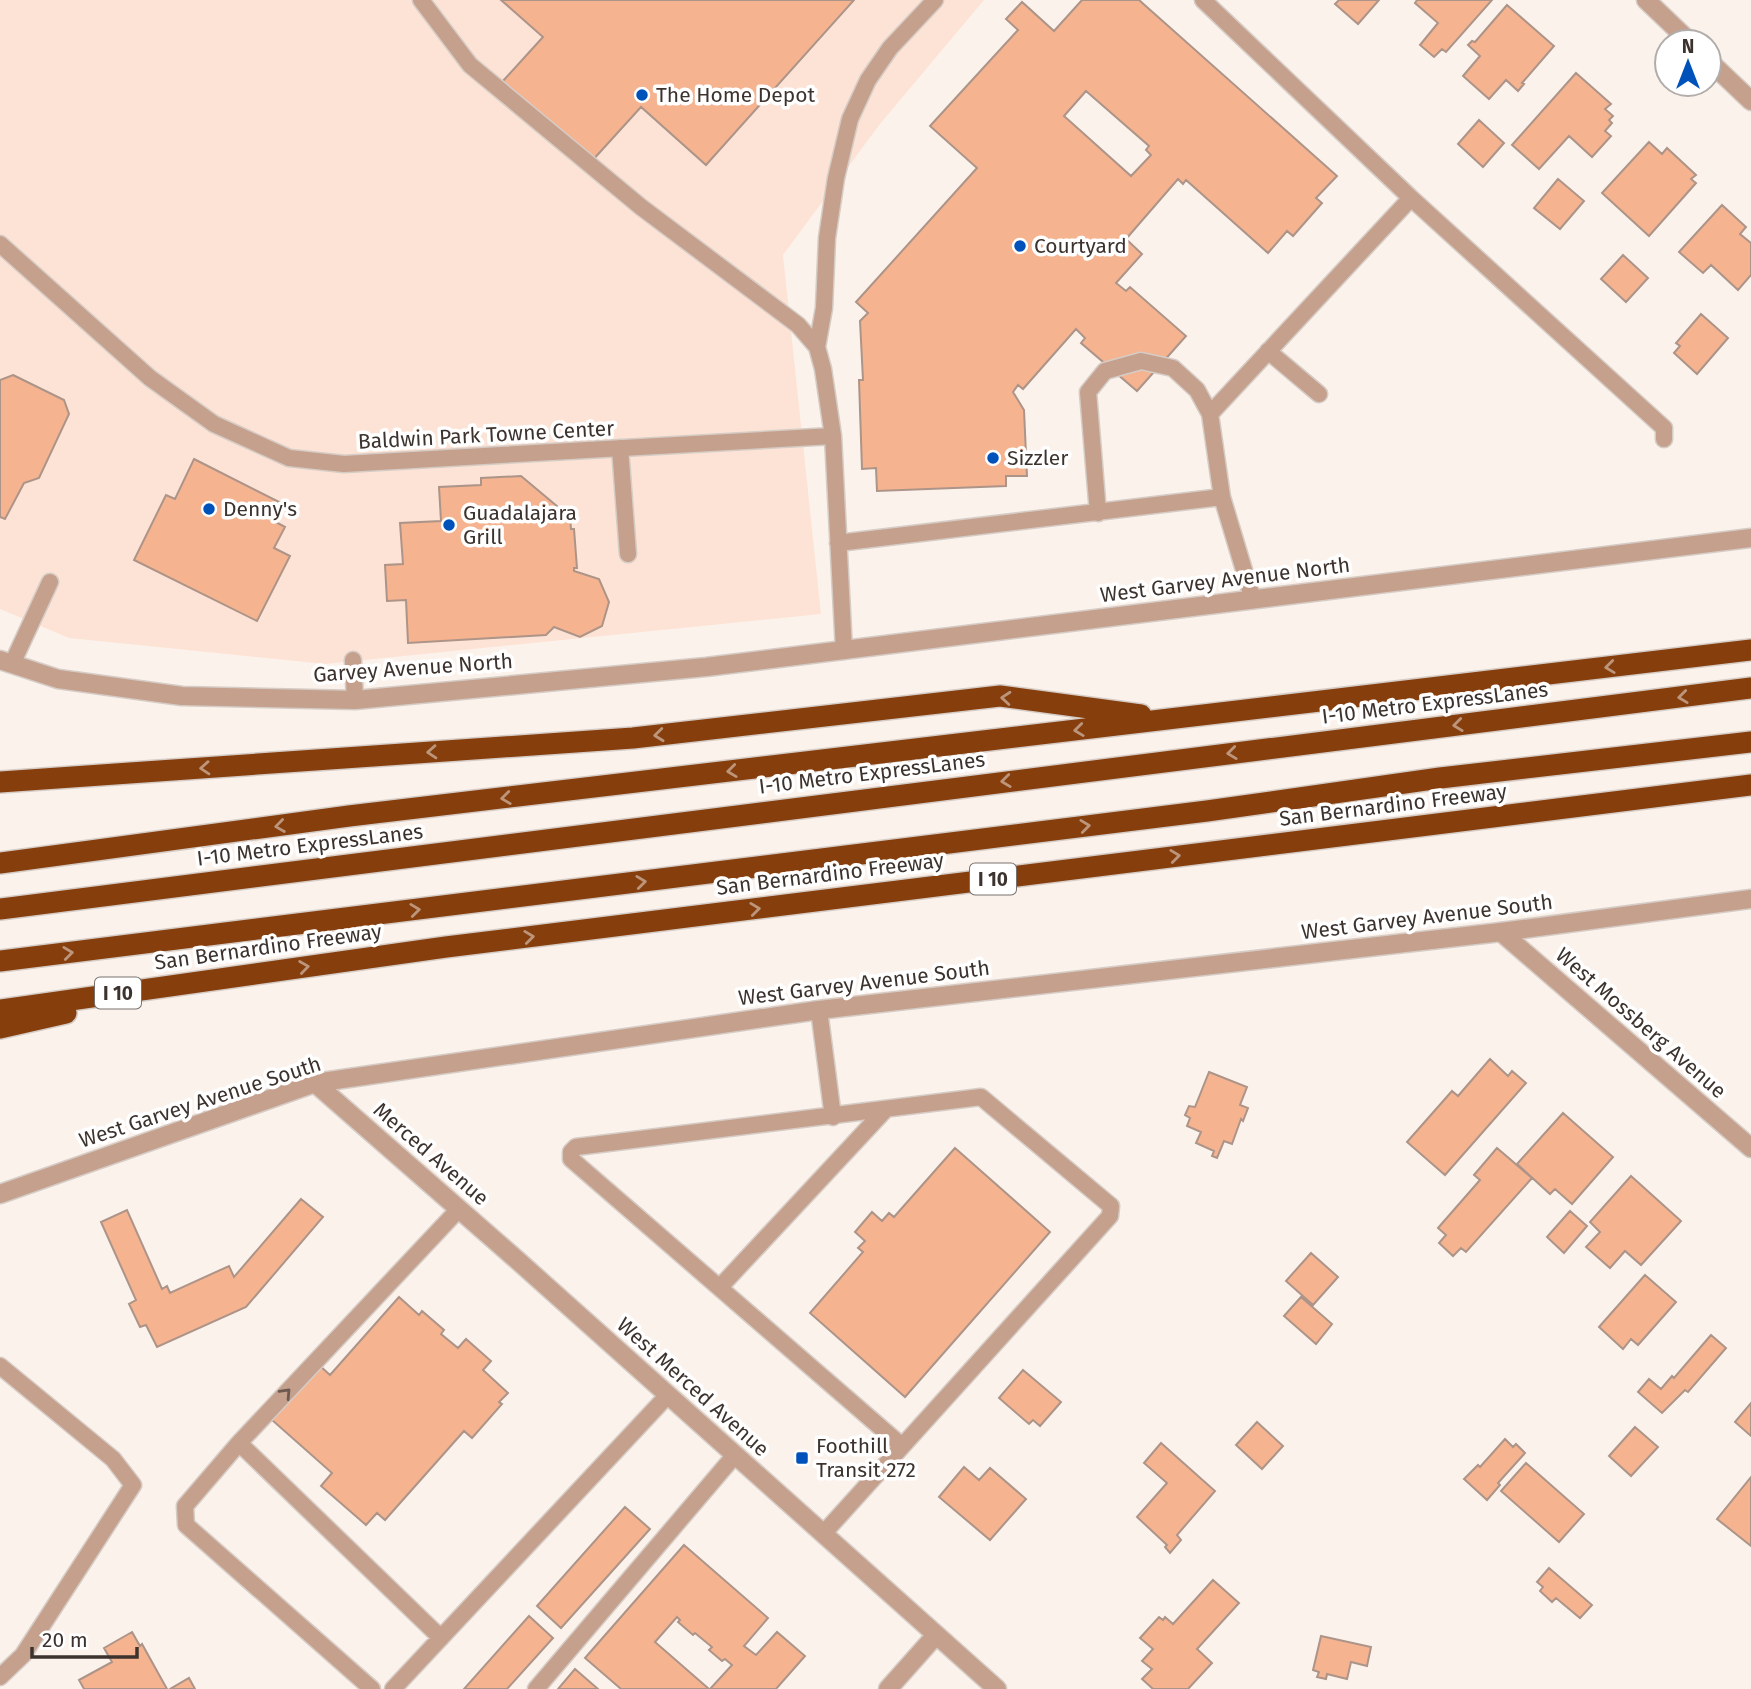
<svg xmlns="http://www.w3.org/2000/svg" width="1751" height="1689" viewBox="0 0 1751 1689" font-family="'Fira Sans',sans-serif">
<rect width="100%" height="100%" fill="#fcf2ec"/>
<path fill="#fde3d5" d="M0,0H984L880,124L783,255L821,614L325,664L69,638L0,609Z"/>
<path fill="#f5b390" stroke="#ac9488" stroke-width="2" fill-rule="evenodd" d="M501,0H854L706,165L641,107L591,162L502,82L543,37Z
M1082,0H1139L1337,176L1316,198L1322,203L1293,236L1287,231L1268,253L1186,180L1183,184L1178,179L1126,239L1142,254L1116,283L1126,291L1130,287L1186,336L1137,391L1081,343L1085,338L1076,329L1023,389L1018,385L1013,392L1024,410L1027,476H1006V486L877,491L876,468L862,469L859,380H863L860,321L868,313L856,302L977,168L930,126L1018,30L1006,19L1022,2L1054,31ZM1086,91L1149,146L1146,150L1151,155L1131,176L1064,116Z
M1339,0H1379L1358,24L1335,4Z
M1417,0H1492L1446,52L1442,49L1434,57L1420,45L1438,23L1415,3Z
M1507,5L1554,46L1522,83L1524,84L1518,91L1506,80L1489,99L1463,76L1480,56L1468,45L1472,41L1475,42Z
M1576,73L1611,104L1605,109L1613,116L1609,120L1612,123L1605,131L1611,136L1592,157L1569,136L1539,169L1512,145Z
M1479,120L1504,143L1483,167L1458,144Z
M1649,142L1662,154L1667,148L1696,175L1691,179L1696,183L1649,236L1602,193Z
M1558,179L1584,201L1560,229L1534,208Z
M1722,205L1746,227L1740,234L1751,243V275L1738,290L1711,265L1703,273L1679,252Z
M1623,255L1648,278L1626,302L1601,279Z
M1701,314L1728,338L1697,374L1674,353L1680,346L1676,343Z
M13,375L64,400L69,414L39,478L24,483L5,519L0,517V380Z
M194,459L283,504L274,521L285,527L274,548L290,556L257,621L134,560L166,495L175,499Z
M521,476L570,517L571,529H574L577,568H574V571L599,579L609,602L602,626L580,637L554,627L546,635L408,643L406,600L387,601L385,565L403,564L400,523L441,521L439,487L481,485V478Z
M1490,1059L1508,1076L1512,1071L1526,1083L1445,1175L1407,1142L1452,1091L1458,1096Z
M1209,1072L1247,1087L1240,1105L1248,1108L1243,1121L1241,1119L1232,1144L1224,1141L1217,1158L1212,1156L1214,1151L1196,1143L1201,1132L1187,1126L1190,1118L1185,1115L1189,1106L1195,1107Z
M1563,1113L1613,1157L1572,1204L1555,1189L1550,1194L1517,1164Z
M955,1148L1050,1232L905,1397L810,1313L863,1252L858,1248L865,1241L855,1232L872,1212L882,1221L889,1213L894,1217Z
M1497,1148L1532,1178L1466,1252L1461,1248L1453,1256L1439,1243L1446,1235L1438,1228L1480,1180L1474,1175Z
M1631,1176L1681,1221L1641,1265L1625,1251L1610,1268L1586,1247L1600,1232L1590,1222Z
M301,1199L323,1217L246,1307L157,1347L146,1325L140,1327L129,1304L136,1300L101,1222L127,1210L162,1289L167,1286L170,1293L229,1266L234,1277Z
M1570,1211L1587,1226L1564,1253L1547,1237Z
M1311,1253L1338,1277L1313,1305L1286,1281Z
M1645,1275L1676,1302L1638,1345L1631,1339L1623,1349L1599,1327Z
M399,1297L419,1315L422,1311L444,1330L441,1334L458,1348L466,1339L491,1361L483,1370L508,1393L499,1402L502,1404L472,1438L464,1431L385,1520L377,1513L366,1525L321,1486L332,1473L272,1420L319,1365L330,1375Z
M1301,1297L1332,1324L1316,1344L1284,1316Z
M1711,1335L1726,1348L1688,1392L1685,1390L1662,1413L1638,1392L1649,1379L1661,1389L1672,1376L1674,1378Z
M1023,1370L1061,1402L1040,1426L1033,1420L1029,1424L999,1398Z
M1751,1403V1436L1735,1422Z
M1257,1422L1283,1446L1262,1469L1236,1445Z
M1635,1427L1658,1447L1631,1476L1609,1456Z
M1505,1439L1513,1447L1516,1444L1525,1453L1498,1483L1500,1485L1487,1500L1464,1479L1478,1465L1480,1467Z
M1161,1443L1215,1491L1177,1535L1181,1540L1170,1553L1165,1547L1167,1545L1137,1517L1167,1483L1144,1463Z
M1526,1463L1584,1514L1559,1542L1501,1491Z
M964,1467L979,1480L990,1468L1026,1499L990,1540L939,1497Z
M1751,1477V1546L1717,1519Z
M625,1507L650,1529L561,1628L537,1606Z
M684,1545L768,1618L744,1646L756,1655L777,1632L805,1656L776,1689H710L732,1665L725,1659L722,1661L709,1650L712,1647L695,1633L693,1635L678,1622L680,1620L677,1617L655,1642L709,1689H621L585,1658Z
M1549,1568L1592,1605L1580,1618L1556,1598L1552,1602L1540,1591L1543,1587L1537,1582Z
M1213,1580L1239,1603L1197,1649L1212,1663L1188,1689H1153L1142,1679L1152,1669L1142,1661L1153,1649L1140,1638L1159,1617L1163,1620L1165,1617L1173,1624Z
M529,1616L553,1638L507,1689H464Z
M132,1632L140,1646L142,1644L167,1689H84L79,1680L112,1662L104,1648Z
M1321,1636L1371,1647L1367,1666L1351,1662L1347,1679L1327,1674L1326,1679L1317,1677L1319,1672L1313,1670Z
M575,1669L598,1689H558Z
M189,1678L195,1689H170Z"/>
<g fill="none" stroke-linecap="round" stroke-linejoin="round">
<g stroke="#d6ccc6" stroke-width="19">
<path id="service" d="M421,0L470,65L641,207L798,325L817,347L823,369L833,436
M1203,0L1411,198L1664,428V439
M0,244L150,378L214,424L289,458L344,464L833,436L844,651
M817,347L824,308L827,238L836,178L850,119L868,80L890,48L935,0
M1268,351L1319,394
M1210,414L1411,198
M620,448L628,554
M1098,513L1088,392L1105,371L1141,361L1173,368L1197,390L1210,414L1222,497L1253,600
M838,543L1222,497
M353,660L355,700
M12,664L50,582
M819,1010L833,1117
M720,1287L885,1110
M0,1366L113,1459L133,1485L23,1655L0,1677
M239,1443L459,1209
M823,1534L1110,1216L1111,1206L981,1097L576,1147L571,1152V1159L902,1446
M372,1689L186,1525L185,1506L239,1443L441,1638
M393,1689L668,1395
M536,1689L735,1455"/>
</g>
<g stroke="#d6ccc6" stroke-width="21">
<path id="minor" d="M1646,0L1690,42
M1709,61L1751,101
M1501,932L1751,1148
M888,1689L936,1635"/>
</g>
<g stroke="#d6ccc6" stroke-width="21">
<path id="tertiary" d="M0,660L58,679L182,696L355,700L706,667L1751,538
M315,1083L516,1259L997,1689
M0,1194L315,1083L819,1010L1501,932L1751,899"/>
</g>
<g stroke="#d6ccc6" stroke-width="24">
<path id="motorway" d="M0,782L633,738L1000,696L1141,715
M0,863L349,816L1751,650
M0,909L1751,688
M0,961L1207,811L1440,778L1751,742
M0,1010L446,947L1751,785
M0,1028L66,1013"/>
</g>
<use href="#service" stroke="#c5a08d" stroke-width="16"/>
<use href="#minor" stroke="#c5a08d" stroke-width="18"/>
<use href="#tertiary" stroke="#c5a08d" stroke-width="18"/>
<use href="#motorway" stroke="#863e0d" stroke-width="21"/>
</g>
<defs><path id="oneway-chevron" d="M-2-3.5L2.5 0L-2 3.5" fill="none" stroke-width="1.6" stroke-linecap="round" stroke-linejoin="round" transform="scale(1.75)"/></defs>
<g stroke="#bc957a">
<use href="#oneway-chevron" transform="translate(1610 667) rotate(173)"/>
<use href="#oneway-chevron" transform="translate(1683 697) rotate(173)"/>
<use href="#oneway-chevron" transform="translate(1006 698) rotate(-175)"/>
<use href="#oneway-chevron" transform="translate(1458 725) rotate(173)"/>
<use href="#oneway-chevron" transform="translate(1079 730) rotate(173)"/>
<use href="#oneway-chevron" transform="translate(659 735) rotate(174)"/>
<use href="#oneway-chevron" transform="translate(432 752) rotate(176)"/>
<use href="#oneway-chevron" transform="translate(1232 753) rotate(173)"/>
<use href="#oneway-chevron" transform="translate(205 768) rotate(176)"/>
<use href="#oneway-chevron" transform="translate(732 771) rotate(173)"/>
<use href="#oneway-chevron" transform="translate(1006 781) rotate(173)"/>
<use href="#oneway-chevron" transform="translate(506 798) rotate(173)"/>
<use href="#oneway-chevron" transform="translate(280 826) rotate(172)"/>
<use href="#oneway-chevron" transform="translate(1085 826) rotate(-7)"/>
<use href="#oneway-chevron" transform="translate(1175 856) rotate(-7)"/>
<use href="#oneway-chevron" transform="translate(641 882) rotate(-7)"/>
<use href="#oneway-chevron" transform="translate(755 909) rotate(-7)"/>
<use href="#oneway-chevron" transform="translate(415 910) rotate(-7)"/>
<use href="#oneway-chevron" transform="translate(529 937) rotate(-7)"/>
<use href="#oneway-chevron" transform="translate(68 953) rotate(-7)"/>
<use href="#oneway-chevron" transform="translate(304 967) rotate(-8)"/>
</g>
<use stroke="#6d594f" href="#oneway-chevron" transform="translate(286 1393) rotate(-47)"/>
<g fill="#0052bb" stroke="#fff" stroke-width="2.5">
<circle cx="642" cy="95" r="7"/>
<circle cx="1020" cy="246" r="7"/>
<circle cx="993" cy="458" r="7"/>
<circle cx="209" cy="509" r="7"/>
<circle cx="449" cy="525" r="7"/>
<rect x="795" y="1451" width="14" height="14" rx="3.5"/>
</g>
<g text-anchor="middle" stroke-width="7" stroke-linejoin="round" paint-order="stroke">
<g fill="#fff" stroke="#77706d" stroke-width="2">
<rect x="970" y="863.5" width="46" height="31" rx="5"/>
<rect x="95" y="977.5" width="46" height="31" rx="5"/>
</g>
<g font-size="19" font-weight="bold" fill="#3d332e">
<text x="993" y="886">I 10</text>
<text x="118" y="1000">I 10</text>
</g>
<g font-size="21" fill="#3d332e" stroke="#fff" text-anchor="start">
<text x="656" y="102">The Home Depot</text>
<text x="1034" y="253">Courtyard</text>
<text x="1007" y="465">Sizzler</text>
<text x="223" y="516">Denny's</text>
<text x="463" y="520">Guadalajara<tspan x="463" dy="24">Grill</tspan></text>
<text x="816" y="1453">Foothill<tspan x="816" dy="24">Transit 272</tspan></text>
</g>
<g font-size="21" fill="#3d332e" stroke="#fff">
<text transform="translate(486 435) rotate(-3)" y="7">Baldwin Park Towne Center</text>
<text transform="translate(1225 580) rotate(-7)" y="7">West Garvey Avenue North</text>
<text transform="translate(413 668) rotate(-4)" y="7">Garvey Avenue North</text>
<text transform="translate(1435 703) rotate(-7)" y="7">I-10 Metro ExpressLanes</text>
<text transform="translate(872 773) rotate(-7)" y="7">I-10 Metro ExpressLanes</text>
<text transform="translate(1393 805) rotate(-7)" y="7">San Bernardino Freeway</text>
<text transform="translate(310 845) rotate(-7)" y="7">I-10 Metro ExpressLanes</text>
<text transform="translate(830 874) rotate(-7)" y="7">San Bernardino Freeway</text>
<text transform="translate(1427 917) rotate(-7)" y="7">West Garvey Avenue South</text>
<text transform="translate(268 947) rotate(-8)" y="7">San Bernardino Freeway</text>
<text transform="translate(864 983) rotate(-7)" y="7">West Garvey Avenue South</text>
<text transform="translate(1641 1023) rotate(41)" y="7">West Mossberg Avenue</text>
<text transform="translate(200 1102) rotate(-18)" y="7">West Garvey Avenue South</text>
<text transform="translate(431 1154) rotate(41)" y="7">Merced Avenue</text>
<text transform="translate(693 1387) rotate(42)" y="7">West Merced Avenue</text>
</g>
</g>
<g transform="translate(1688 63)"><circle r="33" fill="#ffffff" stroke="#b1adab" stroke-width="2"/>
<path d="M0-5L12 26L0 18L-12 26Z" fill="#0052bb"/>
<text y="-10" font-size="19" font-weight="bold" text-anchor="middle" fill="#3d332e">N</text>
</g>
<path d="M32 1647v10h105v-10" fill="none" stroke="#3d332e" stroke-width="3.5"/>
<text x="42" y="1647" font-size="21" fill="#3d332e" stroke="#ffffff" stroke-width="5" paint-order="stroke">20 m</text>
</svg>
